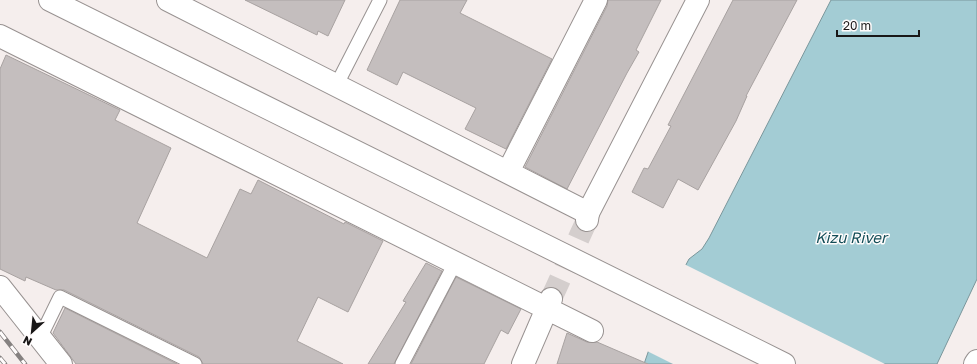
<svg xmlns="http://www.w3.org/2000/svg" width="977" height="364" viewBox="0 0 977 364" font-family="'Golos Text',sans-serif">
<rect width="100%" height="100%" fill="#f5eeed"/>
<path fill="#a3ccd4" stroke="#7a969b" d="M831,0H977V279L937,364H644L664,306L689,259L702,249L709,238Z"/>
<path fill="#f5eeed" d="M684,264L885,364H673L647,351L662,305Z"/>
<path fill="#c4bebe" stroke="#a8a2a1" d="M245,0H345L328,36L318,31L317,35Z
M400,0H467L460,13L552,59L506,149L465,129L476,108L403,72L397,85L367,70Z
M608,0H661L636,50L639,52L627,73L567,189L525,167L607,6Z
M733,0H797L746,96H747L736,121L698,190L678,179L663,208L632,192L644,168L648,169L671,126L668,125Z
M6,55L120,110L115,120L171,148L137,223L207,258L240,189L251,194L258,180L344,224L345,222L383,241L348,312L318,297L297,341L343,364H203L199,357L64,290H56L26,277L25,281L0,269V69Z
M426,263L442,271L394,364H368L406,302L403,301Z
M456,277L521,309L508,334L501,330L484,364H411Z
M65,308L177,364H76L53,333Z
M567,333L587,342H597L648,364H557Z"/>
<g fill="none" stroke-linecap="round" stroke-linejoin="round">
<path stroke="#d4cecd" stroke-width="22" stroke-dasharray="22 11" stroke-linecap="butt" d="M551,299L587,220"/>
<g stroke="#989291" stroke-width="15">
<path id="lane" d="M336,86L380,0
M40,338L60,297L195,364
M402,364L455,263"/>
</g>
<g stroke="#989291" stroke-width="24">
<path id="street" d="M168,0L588,213L587,220
M0,36L592,331
M508,172L596,0
M523,364L551,299
M975,364L977,361"/>
</g>
<g stroke="#989291" stroke-width="24">
<path id="secondary" d="M588,213L698,0
M0,287L61,364"/>
</g>
<g stroke="#989291" stroke-width="24">
<path id="primary" d="M50,0L784,364"/>
</g>
<use href="#lane" stroke="#fff" stroke-width="13"/>
<use href="#street" stroke="#fff" stroke-width="22"/>
<use href="#secondary" stroke="#fff" stroke-width="22"/>
<use href="#primary" stroke="#fff" stroke-width="22"/>
<g stroke="#858180" stroke-width="4.5">
<path id="rail" d="M0,332L25,364
M0,358L5,364"/>
</g>
<use href="#rail" stroke="#fffcfc" stroke-width="3" stroke-dasharray="9" stroke-linecap="butt"/>
</g>
<g text-anchor="middle" stroke-width="3" stroke-linejoin="round" paint-order="stroke">
<g font-size="15" font-style="italic" fill="#134d57" stroke="#fffcfc">
<text x="851" y="243">Kizu River</text>
</g>
</g>
<g transform="translate(32 332) rotate(207)" stroke="#fffcfc" stroke-width="3" paint-order="stroke">
<path d="M0-3L7 15L0 10L-7 15Z" fill="#191717"/>
<text y="-6" font-size="11" font-weight="bold" text-anchor="middle" fill="#191717">N</text>
</g>
<path d="M837 30v6h82v-6" fill="none" stroke="#191717" stroke-width="2"/>
<text x="843" y="30" font-size="12" fill="#191717" stroke="#fffcfc" stroke-width="3" paint-order="stroke">20 m</text>
</svg>
